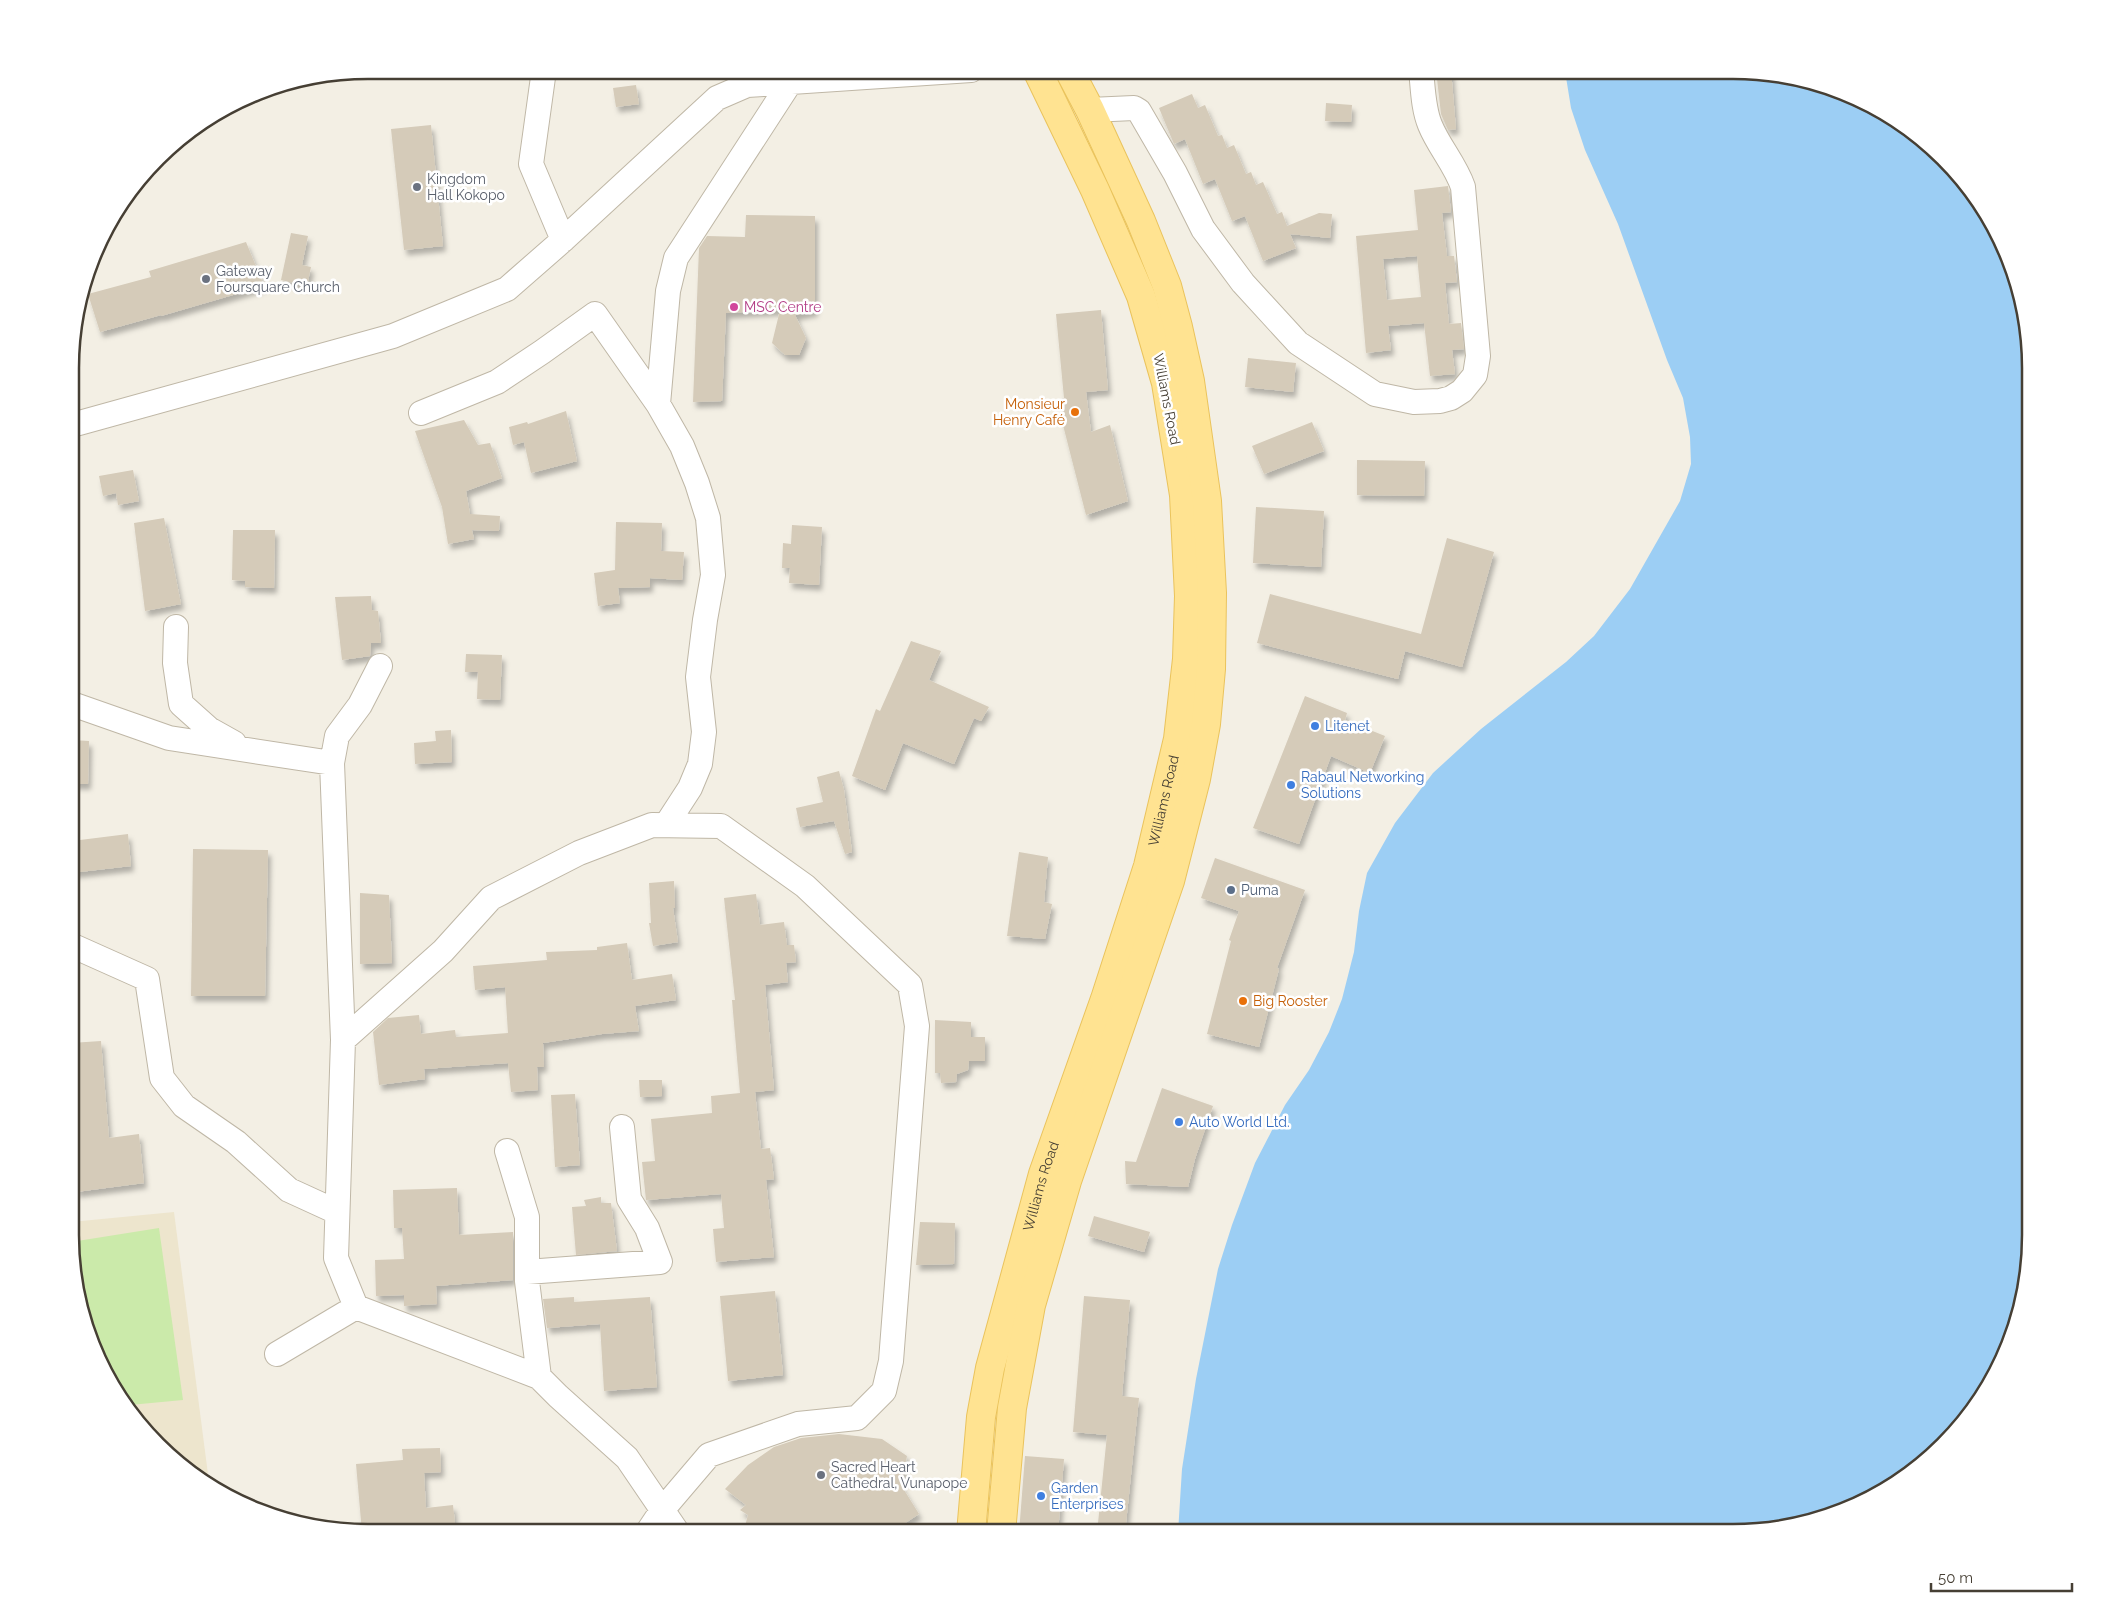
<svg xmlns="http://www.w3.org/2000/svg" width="2101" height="1603" viewBox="0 0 2101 1603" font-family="Raleway,sans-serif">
<defs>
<filter id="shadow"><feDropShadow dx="3" dy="5.5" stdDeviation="2.5" flood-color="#0004"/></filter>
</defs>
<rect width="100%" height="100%" fill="#f3efe4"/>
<path fill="#ede5cd" d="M174,1212L209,1482L172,1459L101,1367L71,1255V1222Z"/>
<path fill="#cbeaaa" d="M159,1228L183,1400L130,1405L101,1367L71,1255V1242Z"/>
<path fill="#9ccef4" d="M1565,71H1752L1847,93L1929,144L2000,236L2025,309L2031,368L2030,1255L2008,1349L1957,1431L1865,1502L1792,1527L1733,1533H1178L1182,1469L1196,1379L1218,1269L1232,1225L1255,1163L1285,1105L1309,1070L1329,1032L1342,999L1354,952L1359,911L1367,873L1395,823L1433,773L1481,729L1566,662L1594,636L1630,589L1680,501L1691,464L1690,437L1683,398L1667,360L1618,224L1585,150L1571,108Z"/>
<path fill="#d5cbb9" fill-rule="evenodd" filter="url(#shadow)" d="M1436,70H1451L1456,129L1448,130L1441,114Z
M636,85L639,104L616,107L613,88Z
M1192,94L1198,108L1205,105L1218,136L1222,135L1227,148L1234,145L1246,174L1251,172L1256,185L1263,182L1277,214L1282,212L1287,226L1319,213L1332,214L1330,238L1290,234L1296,248L1263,261L1245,216L1232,221L1215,179L1203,184L1185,139L1174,144L1159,108Z
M1326,103L1352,105L1351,122L1325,121Z
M431,125L443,246L404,250L391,129Z
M1448,186L1451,212L1442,213L1447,256H1454L1457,282L1445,283L1449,324L1461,323L1464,349L1452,350L1455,374L1430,376L1424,323L1388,326L1391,350L1366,353L1356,236L1418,230L1414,190ZM1417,256L1421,297L1387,300L1383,259Z
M746,215L815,216V311L795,315L806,338L799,355H785L772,343L780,310L726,313L722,401L693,402L699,248L707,236L745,237Z
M291,233L308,236L302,265L311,267L307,286L281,280Z
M246,242L264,286L161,316V315L100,332L88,294L151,277L149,271Z
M1101,310L1108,390L1086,392L1091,432L1110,425L1128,501L1086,515L1063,425L1060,399L1064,398L1056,314Z
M1248,358L1296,363L1293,392L1245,387Z
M566,411L577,461L531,473L524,442L513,445L509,427L527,422L528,424Z
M464,420L478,445L490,443L502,478L466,491L470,514L500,516L499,531L472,530L474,539L448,544L442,507L415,431Z
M1312,422L1324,451L1264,474L1252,446Z
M1357,460L1425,461L1424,496L1357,495Z
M133,470L139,501L118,505L116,493L103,496L99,476Z
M1256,507L1324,511L1321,567L1253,563Z
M164,518L181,604L145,611L134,523Z
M616,522L662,523L661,551L684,552L682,580L650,578V587L618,588L620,603L598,606L594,573L615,570Z
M792,525L822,527L819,585L789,583L790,568H782L783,543L791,544Z
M233,530H275L274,588L245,587V581L232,580Z
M1447,538L1494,552L1462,667L1405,651L1398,679L1257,643L1270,594L1421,634Z
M371,596L372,610L378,611L381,643H371L370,656L342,660L335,597Z
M911,641L941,651L929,680L989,707L981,721L974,718L954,764L903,743L885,790L852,776L876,709L880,711Z
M466,654L502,655L500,700L477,699L478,672H465Z
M1305,696L1347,713L1345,720L1385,736L1370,773L1331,756L1299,844L1253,828Z
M451,730L452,762L415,764L414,743L436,741L435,731Z
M72,740L89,741L88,784H72Z
M839,771L844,790L852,852L845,854L834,821L800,827L796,808L823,802L817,777Z
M128,834L131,866L71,873L72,841Z
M193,849L268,850L265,996H191Z
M1019,852L1048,857L1044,902L1052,904L1045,939L1007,936Z
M1215,858L1305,890L1277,968L1279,969L1259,1047L1207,1034L1231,941L1229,940L1239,911L1201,898Z
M674,881L675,908H673L678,942L653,946L649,923H651L649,883Z
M360,893L389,895L392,963L360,964Z
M756,894L760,925L784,922L787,945H794L796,962L786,963L788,982L765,985L774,1090L755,1092L761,1149L770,1148L774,1179L766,1180L774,1257L716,1262L713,1229L724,1228L721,1194L646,1200L642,1162L655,1161L651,1119L712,1113L711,1096L740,1093L732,1000H735L724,898Z
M627,943L632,980L672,974L676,1000L635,1006L639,1031L602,1034L543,1043L544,1067H537L538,1090L511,1092L508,1063L424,1069L425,1079L379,1085L373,1032L388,1018L419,1015L421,1034L455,1030L456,1037L508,1033L505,987L475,990L473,966L547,960L546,952L597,950V947Z
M935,1020L971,1022V1037H985V1061H969L968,1070L957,1074L956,1082L941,1083L940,1073H935Z
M101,1041L109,1138L139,1134L144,1183L76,1192L71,1143L75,1142L71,1091V1043Z
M639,1080H662V1096L640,1097Z
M1162,1088L1213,1106L1195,1159L1188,1187L1126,1184L1125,1161L1136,1162Z
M575,1094L580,1165L555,1167L551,1095Z
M457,1188L459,1235L513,1232V1280L436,1286L437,1304L404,1306V1295L376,1296L375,1260L404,1259L402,1228H394L393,1190Z
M601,1197V1203H611L617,1251L576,1255L572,1207L586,1206L584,1200Z
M1094,1216L1150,1232L1144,1252L1088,1236Z
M920,1222L955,1223L954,1264L916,1265Z
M775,1291L783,1375L728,1381L720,1296Z
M1084,1296L1130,1300L1122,1396L1139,1398L1125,1533H1097L1107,1435L1073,1432Z
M574,1297V1302L650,1297L657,1387L604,1391L600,1324L547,1328L543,1299Z
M839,1434L882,1439L907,1456L901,1485L919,1514L890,1533H743L748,1515L740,1510L746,1505L725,1489L748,1465L774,1447L801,1438Z
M440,1448L441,1472L424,1473L426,1508L453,1505L456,1532H362L356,1464L403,1460L402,1449Z
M1025,1456L1064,1459L1058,1533H1019Z"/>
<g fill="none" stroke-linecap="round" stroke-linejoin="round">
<g stroke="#bfb7a6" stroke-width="26">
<path id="minor" d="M544,70L531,164L563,240
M1090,110L1134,108L1139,111L1175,173L1203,229L1243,283L1298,343L1375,394L1414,402L1440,401L1451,398L1462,391L1475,375L1478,356L1463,187C1455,164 1439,147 1430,125C1423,108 1423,88 1421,70
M421,413L497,382L542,352L595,314L658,404
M72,425L393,336L507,289L563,240L717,98L747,85L971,70
M176,627L175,663L181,704L209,729L234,743
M72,704L169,738L332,763L343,1040
M332,763L337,736L360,705L380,666
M666,825L690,788L700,764L704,732L698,677L705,620L713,575L708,518L697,483L682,446L658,404L668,291L676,258L791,81
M71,945L147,979L162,1078L184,1106L236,1142L289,1190L337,1212
M507,1151L527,1217V1281L539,1377L558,1396L627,1458L678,1533
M527,1272L660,1262L647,1228L629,1199L622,1127
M277,1354L356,1307
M539,1377L356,1307L336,1258L343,1040L443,951L491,898L579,853L652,825L721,826L805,886L910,985L917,1026L891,1361L884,1391L857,1418L798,1424L709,1455L663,1509L647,1533"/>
</g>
<g stroke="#eac35c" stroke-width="30">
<g id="major">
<path id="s1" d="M971,1533L981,1417L990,1368L1043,1174L1105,999L1148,866L1178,739L1187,659L1189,596L1184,495L1166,383L1141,296L1095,190L1037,70"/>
<path d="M1001,1533L1012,1408L1031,1305L1067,1181L1170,881L1196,779L1206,724L1211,669L1212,593L1207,501L1190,381L1178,327L1167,286L1141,221L1090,110L1069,70"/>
</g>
</g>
<use href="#minor" stroke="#fff" stroke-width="24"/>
<use href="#major" stroke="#ffe391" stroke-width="28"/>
</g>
<g fill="#6b7280" stroke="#fff" stroke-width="2">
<circle cx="417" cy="187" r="5"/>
<circle cx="206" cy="279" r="5"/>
<circle cx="821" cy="1475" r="5"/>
</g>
<circle fill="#d1479c" stroke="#fff" stroke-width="2" cx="734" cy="307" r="5"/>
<g fill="#e8710a" stroke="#fff" stroke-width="2">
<circle cx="1075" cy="412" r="5"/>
<circle cx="1243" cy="1001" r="5"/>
</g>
<g fill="#3f7fe0" stroke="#fff" stroke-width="2">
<circle cx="1315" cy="726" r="5"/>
<circle cx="1291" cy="785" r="5"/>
<circle cx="1179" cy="1122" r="5"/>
<circle cx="1041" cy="1496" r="5"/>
</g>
<circle fill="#5c6f8a" stroke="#fff" stroke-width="2" cx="1231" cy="890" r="5"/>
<g text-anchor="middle" stroke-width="5" stroke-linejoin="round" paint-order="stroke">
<g font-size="14" fill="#5b616d" stroke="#fff" text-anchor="start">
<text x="427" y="184">Kingdom<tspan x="427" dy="16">Hall Kokopo</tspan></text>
<text x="216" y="276">Gateway<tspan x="216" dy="16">Foursquare Church</tspan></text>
<text x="831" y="1472">Sacred Heart<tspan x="831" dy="16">Cathedral, Vunapope</tspan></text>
</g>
<g font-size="14" fill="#b23c85" stroke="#fff" text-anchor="start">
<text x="744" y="312">MSC Centre</text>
</g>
<g font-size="14" fill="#463f34" stroke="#fff">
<text transform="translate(1167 399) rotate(79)" y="5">Williams Road</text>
<text dy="5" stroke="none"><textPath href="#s1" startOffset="760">Williams Road</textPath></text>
<text dy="5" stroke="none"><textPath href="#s1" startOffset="355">Williams Road</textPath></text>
</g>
<g font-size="14" fill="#c56008" stroke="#fff" text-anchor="end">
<text x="1065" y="409">Monsieur<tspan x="1065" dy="16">Henry Café</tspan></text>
<text x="1253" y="1006" text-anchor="start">Big Rooster</text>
</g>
<g font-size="14" fill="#366cbe" stroke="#fff" text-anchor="start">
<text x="1325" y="731">Litenet</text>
<text x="1301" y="782">Rabaul Networking<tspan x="1301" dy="16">Solutions</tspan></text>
<text x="1189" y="1127">Auto World Ltd.</text>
<text x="1051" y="1493">Garden<tspan x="1051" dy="16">Enterprises</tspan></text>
</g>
<g font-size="14" fill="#4e5e75" stroke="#fff" text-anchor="start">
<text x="1241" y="895">Puma</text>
</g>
</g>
<path d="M0 0H2101V1603H0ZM368 79H1733A289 289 0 0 1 2022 368V1235A289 289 0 0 1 1733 1524H368A289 289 0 0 1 79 1235V368A289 289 0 0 1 368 79Z" fill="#fff" fill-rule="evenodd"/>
<path fill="none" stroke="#463f34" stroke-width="2.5" d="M368 79H1733A289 289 0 0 1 2022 368V1235A289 289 0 0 1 1733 1524H368A289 289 0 0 1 79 1235V368A289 289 0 0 1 368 79Z"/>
<path d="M1931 1583v8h141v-8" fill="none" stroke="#463f34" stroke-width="2.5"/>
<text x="1938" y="1583" font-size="15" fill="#463f34" stroke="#ffffff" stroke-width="4" paint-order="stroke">50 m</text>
</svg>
